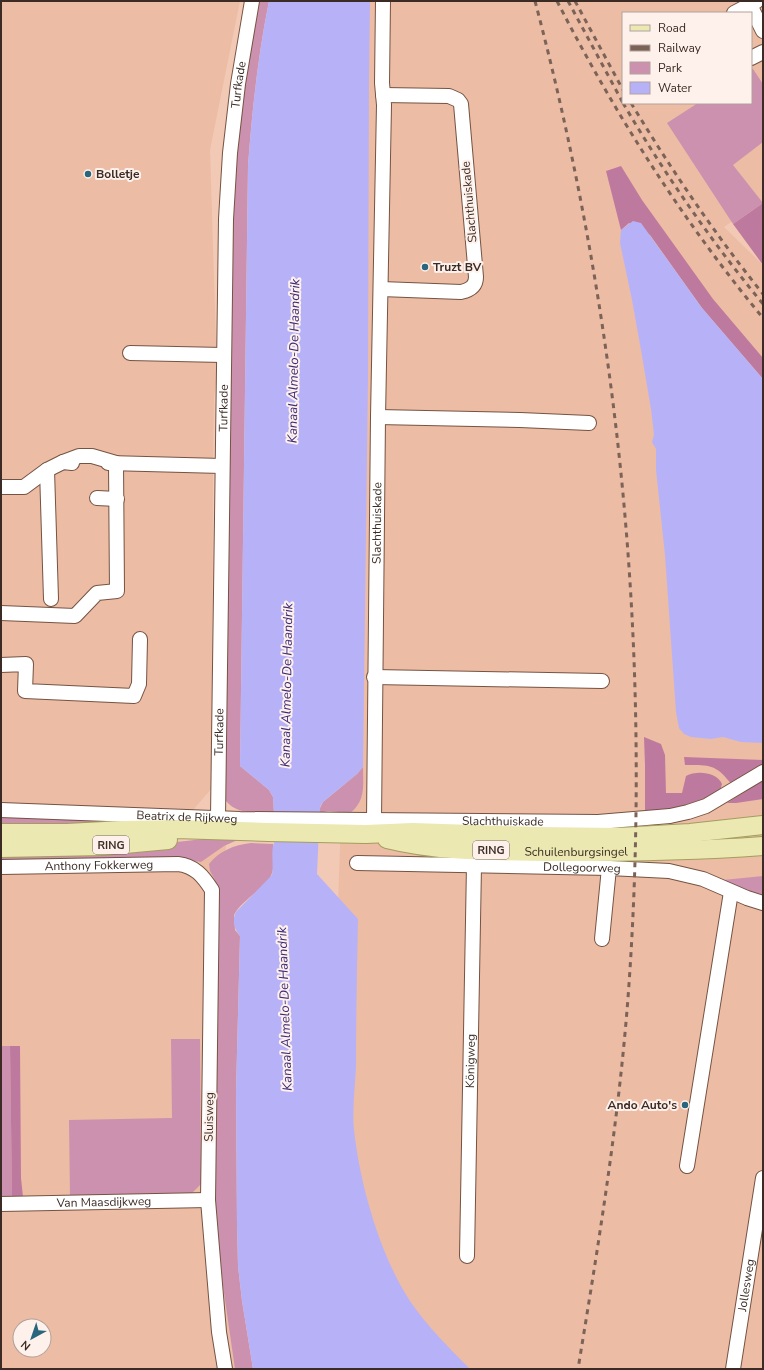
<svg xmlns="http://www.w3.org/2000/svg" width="764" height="1370" viewBox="0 0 764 1370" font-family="'Nunito Sans',sans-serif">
<rect width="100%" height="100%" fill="#f2c9b5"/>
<path fill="#ecbca5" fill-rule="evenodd" d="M1,1H240L210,150L217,376L214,397L213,467L212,788L193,810L1,808Z
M369,1H763V200L724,227L763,265V1369H457L384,1283L332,1081ZM623,13H751V103H623Z
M226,841L221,1065L244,1369H1V844ZM20,1326H44V1350H20Z"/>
<path fill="#cc91af" d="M256,1H269C258,55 252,111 248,166L240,766L269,790L273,797L274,812C256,812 238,816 225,800L231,222L237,137Z
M753,69L763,84V142L733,165L763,203L733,224L667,123L698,103H751V70Z
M363,767C363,785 366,801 350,813L328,811L319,813L320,808L323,802L357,774Z
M1,814L200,822L1,827Z
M242,838L224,846L201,862L182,859L1,861V851L134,847L203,839Z
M251,843L273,844C273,853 275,864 272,873C268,887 241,900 234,915L235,930L240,936L236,1092L237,1225L238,1266L242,1301L253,1369H235L223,1286L215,1203L217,892L216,882L210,871L209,864C219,851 234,845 251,843Z
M763,876V896L757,895L723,880Z
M171,1039H200L201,1184L192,1193L181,1196L70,1197L69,1120L172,1118Z
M1,1046H10L12,1197H1Z"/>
<path fill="#be7a9e" d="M621,166L642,200L713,299L763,358V379L702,308L650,235L629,223L621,230L606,171Z
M763,203V265L733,224Z
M644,737L661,744L665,755L666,793H682L686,776C697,770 717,772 722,784L720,791C696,804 671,809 645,813V765Z
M684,757L763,760V765L732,785C716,764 710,765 685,765Z
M763,780V799L736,803H727Z
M10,1046H20L21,1178L23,1197H12Z"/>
<path fill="#b7b2f7" d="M269,1H370L369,77L368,378L363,767L357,774L323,802L320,807L317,874L358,919C357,968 356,1017 356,1067C355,1087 352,1110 354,1130C360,1185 380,1255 410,1301C427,1326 449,1348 470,1369H253L242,1301L238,1266L237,1225L236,1092L240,936C234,929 232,920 236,912L272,875C274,865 270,848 275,841L273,797L269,790L240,766L248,166C252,111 258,55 269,1Z
M633,221L641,223L702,308L763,379V743L741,742L723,737L711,739L691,737L684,734L679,728L676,712L665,555L656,470V449L652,442L654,435L651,409L641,350L632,300L620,243L621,230Z"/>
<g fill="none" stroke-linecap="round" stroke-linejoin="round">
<g stroke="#755342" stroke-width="16">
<g id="minor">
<path d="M750,5L763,31"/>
<path d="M734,13L757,1"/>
<path d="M751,58L763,52"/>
<path d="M381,289L461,292C470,290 476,286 476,277L461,104L458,100L449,96L383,95"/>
<path d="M130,353L223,355"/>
<path d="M378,417L520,420L589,423"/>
<path d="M108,463L222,466"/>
<path d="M47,470L51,599"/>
<path d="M1,487H24L47,470L63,462L72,463"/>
<path d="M97,498L117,499"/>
<path d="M1,613L75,616L97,593L117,591L116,463L92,456H79L63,462"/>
<path d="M1,665L26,664L25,691L134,696L139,684L140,639"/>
<path d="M374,677L602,681"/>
<path id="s1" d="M1,810L240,819L598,822L670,816L688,812L706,806L763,772"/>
<path id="s2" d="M218,817L226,219L230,153L238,84L252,1"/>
<path id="s3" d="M374,820L378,417L384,105L382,83L383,1"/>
<path id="s4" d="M357,863L609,868L669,871L703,879L747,898L763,903"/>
<path id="s5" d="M1,867L178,864C195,866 203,876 212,890L208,1200L219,1332L225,1369"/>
<path d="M602,939L609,868"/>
<path d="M687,1166L731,892"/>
<path id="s6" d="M1,1204L208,1200"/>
<path id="s7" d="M467,1256L474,865"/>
<path id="s8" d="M733,1369L763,1178"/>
</g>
</g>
<g stroke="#a49d5e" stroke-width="20">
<g id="major">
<path d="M1,833H67L124,830L176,829L268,832L366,834L413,832L536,836L620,837L690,833L763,825"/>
<path id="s9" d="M387,839C443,853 502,851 559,852C627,852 695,851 763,846"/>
<path d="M1,848L103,846L168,840"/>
</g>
</g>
<use href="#minor" stroke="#fff" stroke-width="14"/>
<use href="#major" stroke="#ebe9b1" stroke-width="18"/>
<path stroke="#7c6358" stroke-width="3" stroke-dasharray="5 5" stroke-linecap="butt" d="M535,1C620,323 652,652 629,984C620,1113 599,1241 578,1369
M557,1C615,114 682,220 763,318
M568,1L623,103
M575,1L623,90
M623,103C664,173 711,241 763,304
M631,103C671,169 714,233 763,294"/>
</g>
<g fill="#29657c" stroke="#fef1eb" stroke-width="1.5">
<circle cx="88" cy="174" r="4"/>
<circle cx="425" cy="267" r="4"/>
<circle cx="685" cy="1105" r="4"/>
</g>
<g text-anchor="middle" stroke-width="4" stroke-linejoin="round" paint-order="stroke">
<g fill="#fef1eb" stroke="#766660" stroke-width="1">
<rect x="93" y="836" width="36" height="18" rx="3"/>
<rect x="473" y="841" width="36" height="18" rx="3"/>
</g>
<g font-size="11" font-weight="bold" fill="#3b2b24">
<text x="111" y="849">RING</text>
<text x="491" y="854">RING</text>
</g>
<g font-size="12" fill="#3b2b24" stroke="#fef1eb">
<text dy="4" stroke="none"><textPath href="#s2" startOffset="733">Turfkade</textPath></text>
<text transform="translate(469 202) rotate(-95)" y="4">Slachthuiskade</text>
<text dy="4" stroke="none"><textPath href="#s2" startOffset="409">Turfkade</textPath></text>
<text dy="4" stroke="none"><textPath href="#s3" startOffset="297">Slachthuiskade</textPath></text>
<text dy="4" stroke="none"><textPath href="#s2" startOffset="85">Turfkade</textPath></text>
<text dy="4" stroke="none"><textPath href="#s1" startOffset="186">Beatrix de Rijkweg</textPath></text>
<text dy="4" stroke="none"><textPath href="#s1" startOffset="502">Slachthuiskade</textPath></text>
<text dy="4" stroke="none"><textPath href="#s9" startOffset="190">Schuilenburgsingel</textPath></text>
<text dy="4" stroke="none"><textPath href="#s5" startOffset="98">Anthony Fokkerweg</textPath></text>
<text dy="4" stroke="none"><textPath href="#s4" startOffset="225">Dollegoorweg</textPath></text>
<text dy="4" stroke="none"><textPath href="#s7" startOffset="195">Königweg</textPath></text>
<text transform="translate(209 1117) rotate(-89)" y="4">Sluisweg</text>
<text dy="4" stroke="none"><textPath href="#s6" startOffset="103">Van Maasdijkweg</textPath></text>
<text dy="4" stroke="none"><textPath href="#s8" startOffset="85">Jollesweg</textPath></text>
</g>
<g font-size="12" font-weight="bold" fill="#3b2b24" stroke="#fef1eb" text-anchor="start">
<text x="96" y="178">Bolletje</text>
<text x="433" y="271">Truzt BV</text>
<text x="677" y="1109" text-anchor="end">Ando Auto's</text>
</g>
<g font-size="13" font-style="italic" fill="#3a2a78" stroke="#fef1eb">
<text transform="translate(293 361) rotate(-89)" y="5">Kanaal Almelo-De Haandrik</text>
<text transform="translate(286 685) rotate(-89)" y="5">Kanaal Almelo-De Haandrik</text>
<text transform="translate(284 1009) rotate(-92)" y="5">Kanaal Almelo-De Haandrik</text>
</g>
</g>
<rect width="764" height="1370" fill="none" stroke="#3b2b24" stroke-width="4"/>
<rect x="622" y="12" width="130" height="92" fill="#fef1eb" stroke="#b0a29b"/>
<rect x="630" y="25" width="20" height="6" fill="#ebe9b1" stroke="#b0a29b"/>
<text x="658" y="32" font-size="12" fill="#3b2b24">Road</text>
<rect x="630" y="45" width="20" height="6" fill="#7c6358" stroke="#b0a29b"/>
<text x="658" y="52" font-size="12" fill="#3b2b24">Railway</text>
<rect x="630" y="62" width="20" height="12" fill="#cc91af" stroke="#b0a29b"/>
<text x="658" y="72" font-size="12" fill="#3b2b24">Park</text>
<rect x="630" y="82" width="20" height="12" fill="#b7b2f7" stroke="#b0a29b"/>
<text x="658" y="92" font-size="12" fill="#3b2b24">Water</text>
<g transform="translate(32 1338) rotate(220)"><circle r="19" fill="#fef1eb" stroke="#b0a29b"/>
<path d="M0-3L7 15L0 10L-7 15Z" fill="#29657c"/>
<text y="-6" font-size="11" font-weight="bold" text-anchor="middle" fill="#3b2b24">N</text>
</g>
</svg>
